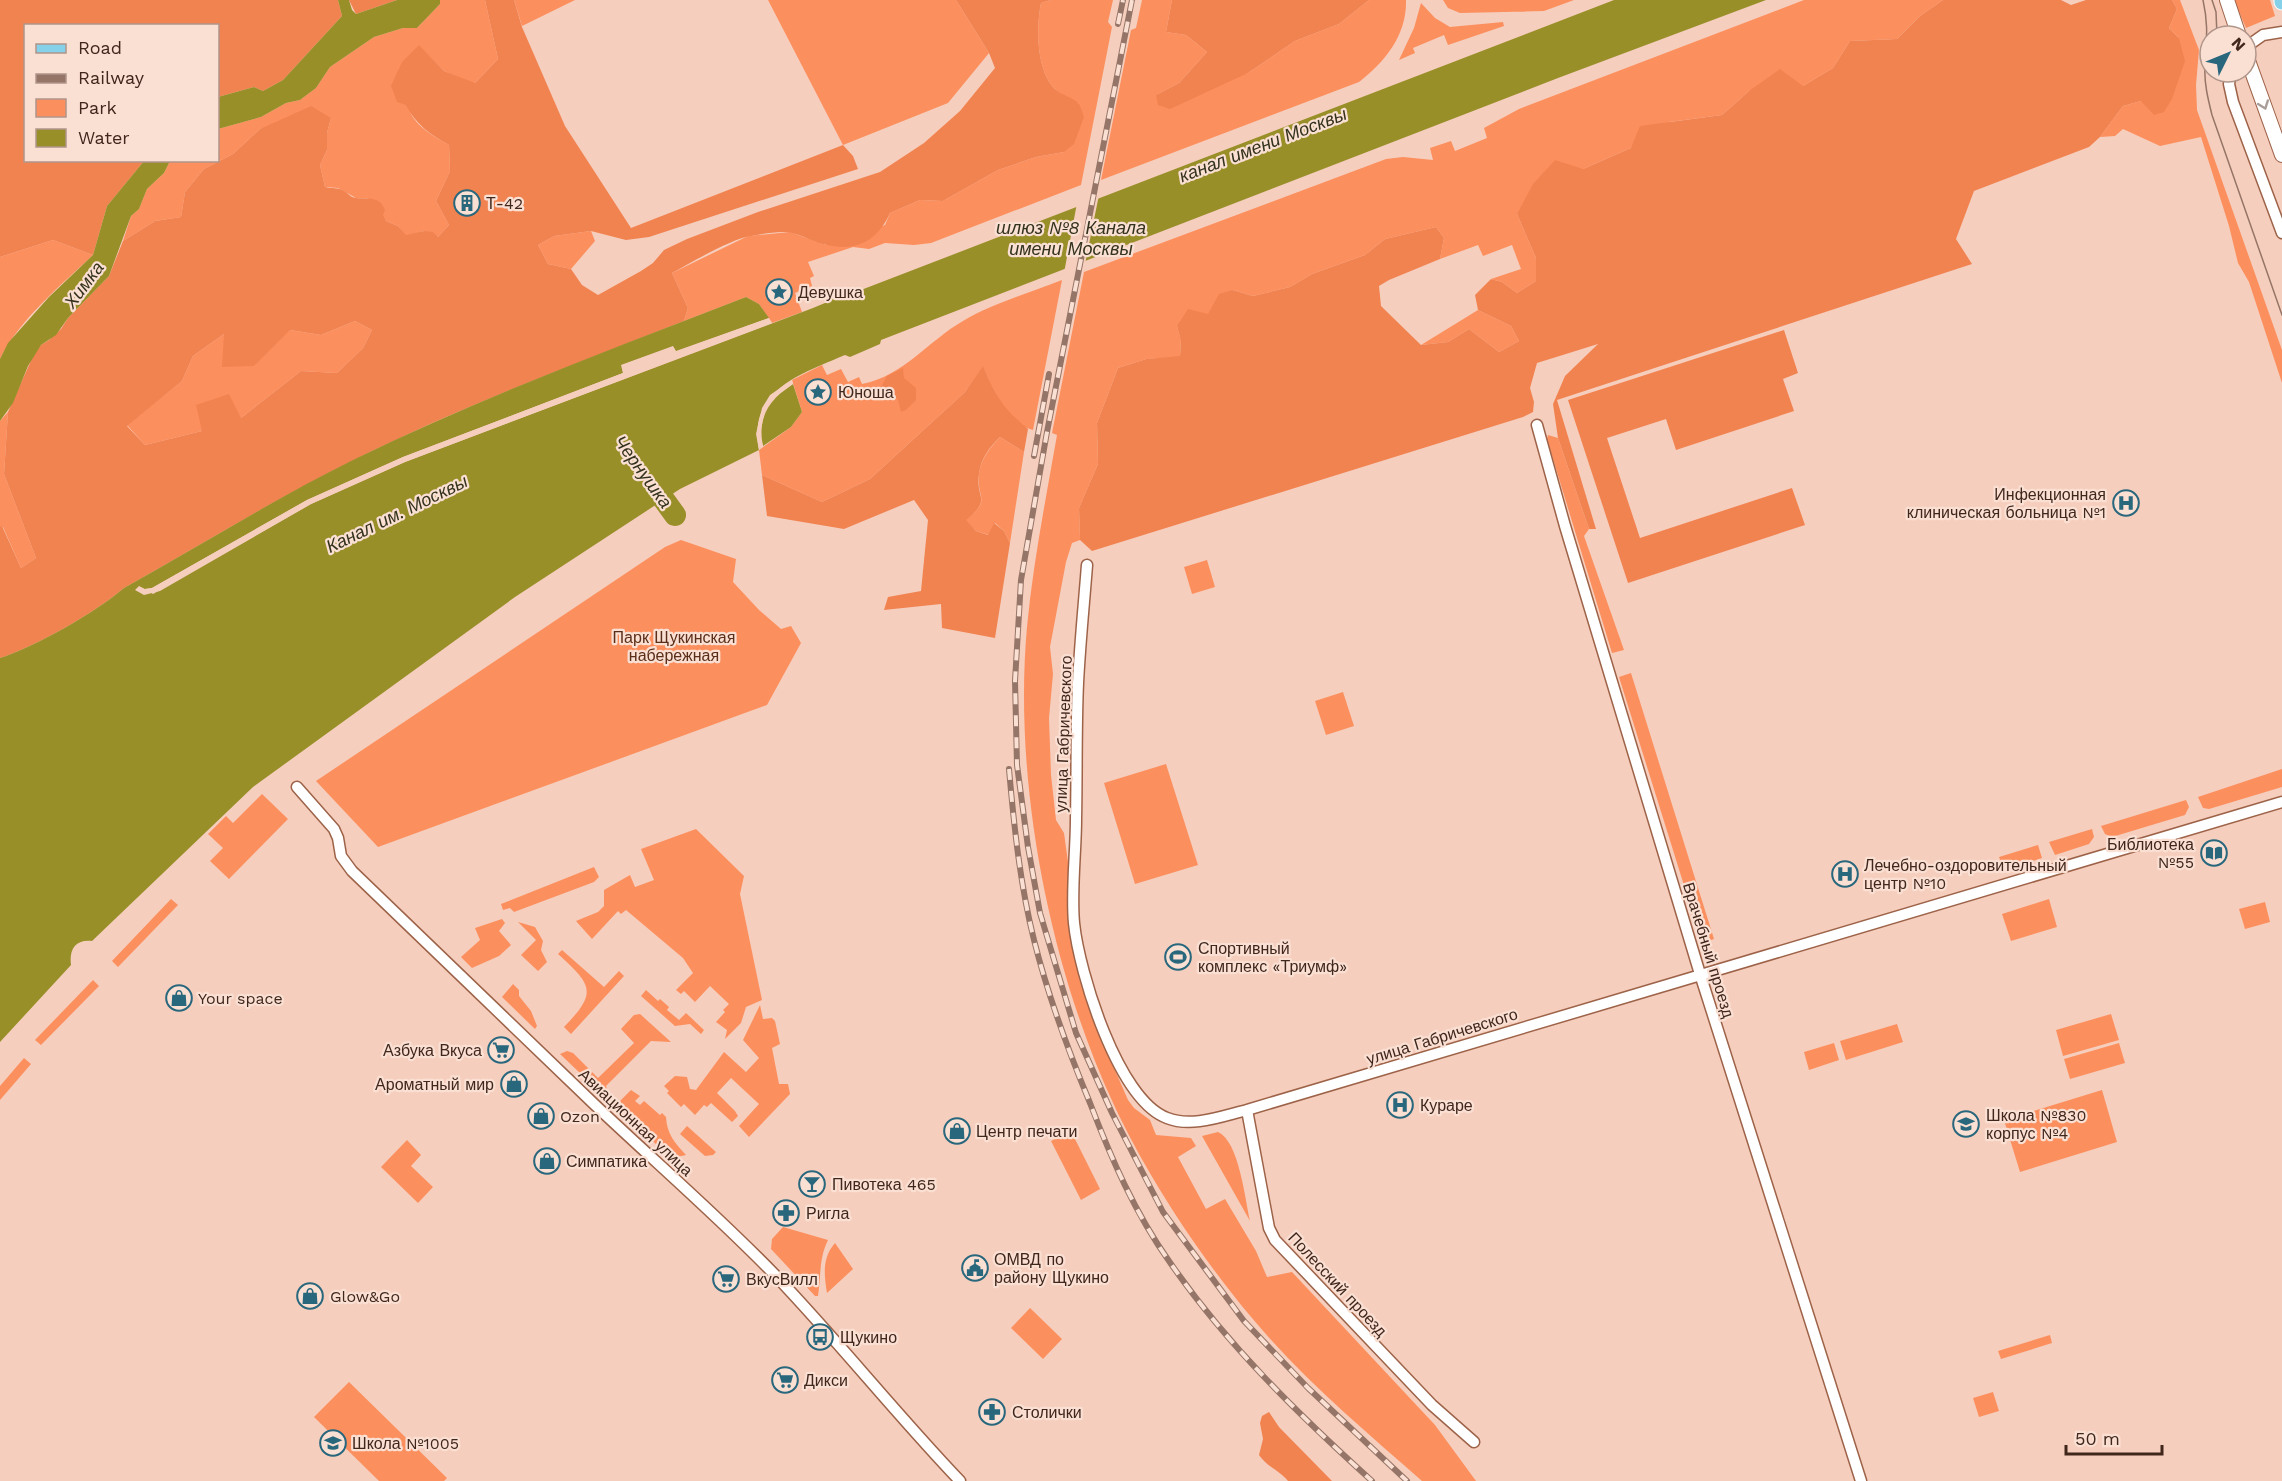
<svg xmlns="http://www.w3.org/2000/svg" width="2282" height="1481" viewBox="0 0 2282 1481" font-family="'Work Sans',sans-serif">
<rect width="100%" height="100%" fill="#f6cebd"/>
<path fill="#fc8f5e" d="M440,0H485L498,59L474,84L444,71L419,46C407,100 392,114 449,145L450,171L436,201L449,225L438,237L424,231L406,236L398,226L386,221L367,198H356L338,188L325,187L320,165L327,150V133L331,118L260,129L233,154L204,169L185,192L181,217L155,221L123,241L131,216L139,209L147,189L164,173L170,161L218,160V129L261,117L286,103L300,100L316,88L330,67L374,37L403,28H417L440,4Z
M514,0H575L522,26Z
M768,0H956L989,53L948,103L843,145Z
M1051,0H1113L1108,22L1112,27L1081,185L931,243L914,245L885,243L869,249L853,247L808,262L814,276L810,278L812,286L795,293L802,312L772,323L759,304L746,297L684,321L688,308L672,273L748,236L790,232L826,245L885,225L890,213L920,200L943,201L998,170L1036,157L1064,152L1079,104C1071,99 1061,95 1055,89C1036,70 1036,27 1041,3Z
M1142,0H1172L1166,32L1186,35L1207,52L1179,83L1156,95L1248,73L1295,41L1339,24L1369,0H1406C1407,35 1385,62 1359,82L1101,180L1131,30L1136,28Z
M1443,0H1574L1544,11L1460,13L1448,8Z
M1804,0H1943L1920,16L1897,39L1850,41L1833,68L1803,86L1749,91L1722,115L1669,122L1631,148L1583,169L1517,214L1536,258V281L1517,293L1502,282L1491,279L1521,269L1512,245L1483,256L1478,245L1440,259L1444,238L1436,227L1385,239L1365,255L1312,274L1290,287L1253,296L1233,290L1209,314L1177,326L1181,340L1180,357L1146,359L1118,368L1097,423L1098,464L1079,508L1080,540L1072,543L1066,562L1050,647L1053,674L1049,718L1051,775L1056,820L1064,833L1086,993L1094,1022L1128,1100L1134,1108L1150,1120L1156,1135L1191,1138L1196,1146L1178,1157L1206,1209L1225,1199L1256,1251L1267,1277L1292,1272L1435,1425L1476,1481H1422C1363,1429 1302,1378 1252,1318C1201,1258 1147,1176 1114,1105C1049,966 1013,781 1027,627C1033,563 1046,498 1057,435L1052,433L1084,272L1386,159L1403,157L1433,160L1430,148L1451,141L1455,151L1487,138L1484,128L1519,109Z
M2172,0H2180L2199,50L2196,85L2197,110L2282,350V383L2249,282L2238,263L2229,226L2201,137L2160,146L2123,129L2115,136L2100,137L2123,106L2141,101L2179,38L2169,28L2177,9Z
M2234,0H2270L2275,16L2246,28Z
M1421,3L1435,18L1450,27L1503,22L1504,26L1448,45L1444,35L1413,48L1415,53L1399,60L1414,28Z
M591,231L595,241L571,269L548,264L538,245L554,236Z
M53,240L93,255C61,285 19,320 0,359V257Z
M1062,280L1033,430C1006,423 993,389 983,367L965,392L870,479L822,502L762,475L759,450L791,427L802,412L792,380L822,365L827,375L841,369L848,382L859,377L862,384C904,376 928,341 963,321C993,303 1030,293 1062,280Z
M1478,310L1511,326L1519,341L1499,352L1469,329L1448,342L1421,345Z
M355,321L372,330L363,348L337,373L301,371L241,418L202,431L145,445L127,425L182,381L193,356L224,334L290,330L321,335Z
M8,412L4,474L36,558L21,568L3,527H0V421Z
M1548,435L1558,438L1589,529L1584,536L1624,650L1612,653L1547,439Z
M1000,437L1024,452L1010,543L1004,531L995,523L989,535L976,531L965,520C993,499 976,499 979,474C981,458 990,448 1000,437Z
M681,540L736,559L733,582L759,610L781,629L791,626L801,643L767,705L378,847L316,781L665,547Z
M1207,560L1215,587L1192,594L1184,567Z
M1631,673L1714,939L1702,943L1619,677Z
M1343,692L1354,726L1326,735L1315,701Z
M1166,764L1198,865L1135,884L1104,783Z
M2282,769V787L2209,809L2203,808L2198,797Z
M262,794L288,819L229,879L210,861L223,848L208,834L226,816L233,823Z
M2186,800L2189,807L2185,815L2112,837L2105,834L2101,826Z
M696,829L744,876L740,894L762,1000L746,1007L741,1023L725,1039L727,1030L716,1022L725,1012L723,1010L729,1004L710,986L695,1002L684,991L681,994L676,990L693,973L683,958L626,910L621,914L618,911L592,939L576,921L598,912L604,906V890L630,875L635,887L654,880L641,849Z
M2092,829L2094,837L2089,844L2055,855L2049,842Z
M2038,845L2042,858L2004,870L1999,857Z
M594,867L599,877L594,882L514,912L510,908L503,910L501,904Z
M171,899L178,905L118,967L112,961Z
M2049,899L2057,927L2011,941L2002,914Z
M2265,902L2270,922L2245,929L2239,909Z
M502,919L505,923L499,931L511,945L499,956L472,968L461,957L480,940L475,928Z
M518,922L535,927L543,941L541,950L547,962L538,971L521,955L536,940Z
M562,950L604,987L619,971L624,976L571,1034L564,1027C598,992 592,985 558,954Z
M93,980L99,986L41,1045L35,1040Z
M513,984L519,990V996L531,1011L537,1026L535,1029L502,997Z
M646,990L658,1001L660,999L669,1007L667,1010L679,1020L686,1013L704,1030L701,1034L690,1024L675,1026L641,996Z
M760,1005L763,1019L772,1018L775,1021L780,1044L772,1048L779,1084H788L790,1094L749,1137L739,1126L759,1104L731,1078L717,1093L735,1111L738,1116L732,1122L711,1103L707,1107L704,1105L695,1115L684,1104L681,1107L667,1093L669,1091L664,1086L675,1076L687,1077L690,1089L696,1090L724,1052L746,1072L759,1058L743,1040Z
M640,1014L671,1042L651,1041L606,1086L607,1089L602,1094L560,1054L567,1051L573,1053L598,1078L634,1043L621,1029L634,1015Z
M2111,1014L2119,1040L2063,1056L2056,1030Z
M1897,1024L1903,1042L1846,1060L1840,1041Z
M1834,1043L1839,1060L1809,1070L1804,1052Z
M2119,1043L2125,1063L2070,1079L2064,1059Z
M24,1058L31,1064L0,1100V1086Z
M631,1090L640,1096L635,1101L640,1105L644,1101L660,1115L662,1113L666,1117C667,1134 674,1142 686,1155L671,1158L615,1106Z
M2102,1090L2117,1142L2020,1172L2004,1120Z
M687,1126L716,1152L713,1155L705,1156L680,1134Z
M1071,1131L1100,1189L1081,1200L1051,1141Z
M1218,1132C1239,1141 1245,1199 1250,1221L1202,1136Z
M407,1140L421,1155L411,1166L433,1187L418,1203L381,1167Z
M783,1227L828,1240C819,1258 821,1276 818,1296H815L771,1249L772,1239Z
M835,1243L853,1269L827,1293C824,1274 822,1258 835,1243Z
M1030,1308L1062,1339L1043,1359L1011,1328Z
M2050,1335L2052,1343L2001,1359L1998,1351Z
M349,1382L447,1478L444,1481H379L314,1417Z
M1993,1392L1999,1411L1979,1417L1973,1398Z"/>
<path fill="#f18351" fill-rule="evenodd" d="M0,0H338L342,16L283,80L263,91L254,87L218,97V26H26V160L144,161L107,206L93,255L53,240L0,257Z
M349,0H397L356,14Z
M485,0H514L522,27L565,126L631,228L843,145L853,156L858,169L649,237L626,240L591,231L554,236L538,245L548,264L571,269L582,285L598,295L641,271L653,263L664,250L687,239L758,212L880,172L924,143L960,111L995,68L989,53L956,0H1051L1041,3C1036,27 1036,70 1055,89C1061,95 1073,97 1079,104C1081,107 1083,114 1084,117L1074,144L1064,152L1036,157L998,170L943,201L920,200L890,213C878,240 857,252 827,245C816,243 804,236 792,233C781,230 763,234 751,236C733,238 690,263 672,273L688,308L684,321C573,365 460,407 354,460C275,499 201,545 124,588C96,612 35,647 0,658V527L2,526L21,568L36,558L4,474L8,412L34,354L41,345L49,340L61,329L68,318L109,276L123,241L155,221L181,217L185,192L204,169L233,154L260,129L311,106L331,118L327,133V150L320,165L325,187C331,189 338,187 344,191C349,194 350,197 356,198C369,199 380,196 385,210L383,215L386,221L398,226L406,235L424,231L433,232L438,237L449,225L436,201L450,171L449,145C431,135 415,124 406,105L397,102L391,86L402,62L419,45L444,71L475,83L498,59ZM355,321L372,330L363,348L337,373L301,371L241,418L229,394L196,405L202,431L145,445L127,426L182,381L193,356L224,334L222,367L254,366L290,330L321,335Z
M1172,0H1369L1339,24L1295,41L1248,73L1170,109L1158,105L1156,95L1179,83L1207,52L1186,35L1166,32Z
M1943,0H2061L2071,5L2086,0H2172L2177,9L2169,28L2179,38L2185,61L2172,99L2164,112L2154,115L2141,101L2123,106L2100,137L2089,147L1974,191L1956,239L1972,264L1557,400L1596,529H1589L1558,438L1553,404L1565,376L1598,344L1537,363L1530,388L1534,402L1533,412L1523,417L1092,551L1080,540L1079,508L1098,464L1097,423L1118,368L1146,359L1180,356L1181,341L1177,326L1188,309L1208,314L1219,294L1233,290L1253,296L1290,287L1312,274L1365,255L1385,239L1436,227L1444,238L1440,259L1389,280L1379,286L1381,306L1421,345L1448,342L1469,329L1499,352L1519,341L1511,326L1478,310L1475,295L1491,279L1502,282L1517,293L1536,281V258L1517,214L1533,184L1555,160L1583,169L1631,148L1640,126L1722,115L1749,91L1780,69L1803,86L1833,68L1850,41L1897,39L1920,16Z
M1784,330L1798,373L1783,379L1794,411L1676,450L1666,419L1607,438L1640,538L1792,488L1805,525L1628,583L1568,400Z
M983,366C996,397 1003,408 1028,429L1024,452L1000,437C989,448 981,458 979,474C975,499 993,498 966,520L976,531L988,535L994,523L1004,531L1010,543L995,638L942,628L941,604L884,610L888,597L921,591L928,520L914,500L844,529L767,516L762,475L822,502L870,479L965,392Z
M903,368L904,378L916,388V400L906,410L901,412L898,400L890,391L884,394L879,391L887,376Z
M1269,1412L1279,1427L1332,1481H1288C1279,1470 1267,1467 1259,1455L1263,1439L1260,1423L1262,1416Z"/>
<path fill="#988f29" d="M338,0H349L352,10L356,14L397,0H440V4L417,28H403L374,37L330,67L316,88L300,100L286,103L261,117L218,129V97L254,87L263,91L283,80L342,16Z
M1614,0H1766L1558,78L881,340L880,344L850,357L845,355C801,374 747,390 759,450L680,489L515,597L253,787L92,941C75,939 69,950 71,965L0,1042V658C35,647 96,612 124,588C201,545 276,498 355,459C482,397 615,348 746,297L759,304L769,318L675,352L672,347L622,365L623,373L403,457L307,500L152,588L145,589L153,594L311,504L405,462L813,308L825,303L828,298L857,287L861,290Z
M144,161H170L164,173L147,189L139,209L131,216L109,276L68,318L56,335L41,345L28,366L13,403L0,421V359L8,343L49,297L93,255L107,206Z
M793,384L802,412L791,427L763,446C757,418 769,399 793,384Z"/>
<path fill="#f6cebd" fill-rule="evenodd" d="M1099,195L1085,264L1064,273L1077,203Z
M769,318L772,323L405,462L311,504L160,591L144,595L135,590L139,586L145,589L152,588L307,500L403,457L623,373L621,365L673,346L676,351ZM764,323L625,375V367L671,350L676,354Z
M792,380L793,384L774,398L765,410L760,434L763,446L759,450L756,434L762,408L770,395Z"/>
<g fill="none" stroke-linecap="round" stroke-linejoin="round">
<path stroke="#988f29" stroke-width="22" d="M646,475L675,515"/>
<g stroke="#9d6349" stroke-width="13">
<path id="minor" d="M2246,47L2263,35L2282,32
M2231,72L2229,84L2233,102L2282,233
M1537,425L1565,526L1700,974L1861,1481
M1087,565C1084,604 1080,643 1078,683C1076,728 1077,773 1076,819C1076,852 1071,890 1074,923C1079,972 1118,1100 1167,1118C1192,1128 1222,1116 1247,1110L2282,802
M297,787L334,829L338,838L341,856L352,871C433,948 513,1027 594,1104C654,1161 717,1215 775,1275C839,1342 896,1414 960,1481
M1247,1110L1269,1228L1275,1240L1432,1405L1474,1442"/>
</g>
<g stroke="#9d6349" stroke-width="16">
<path id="secondary" d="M2227,0L2239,36
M2246,55L2282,155"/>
</g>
<g stroke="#fff" stroke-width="17">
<path id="primary" d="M2282,0V2"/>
</g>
<use href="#minor" stroke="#fff" stroke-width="10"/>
<use href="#secondary" stroke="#fff" stroke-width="14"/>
<use href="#primary" stroke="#85d1e9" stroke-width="15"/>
<path stroke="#957567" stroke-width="1.5" d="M2203,0C2209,27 2206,41 2205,67C2204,83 2208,99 2212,115L2282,315
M2212,0L2216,12L2217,36"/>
<g stroke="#957567" stroke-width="6">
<path id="rail" d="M1132,0L1047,432L1021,580L1015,681L1017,765L1028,847L1040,913L1076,1033L1112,1113L1163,1212L1244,1321L1308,1388L1407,1481
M1118,24L1123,0
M1034,456L1049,374
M1009,769C1014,826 1020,884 1034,940C1048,996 1068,1050 1090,1103C1111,1158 1135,1213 1169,1261C1226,1344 1298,1414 1372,1481"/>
</g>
<use href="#rail" stroke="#fadfd3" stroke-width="4" stroke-dasharray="11" stroke-linecap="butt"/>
</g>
<defs><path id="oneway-chevron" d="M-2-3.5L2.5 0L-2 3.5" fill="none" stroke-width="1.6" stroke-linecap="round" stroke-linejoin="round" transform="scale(1.5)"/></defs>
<use stroke="#a99e99" href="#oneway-chevron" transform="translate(2264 105) rotate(70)"/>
<defs>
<g id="building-ring" transform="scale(1.35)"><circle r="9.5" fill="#fadfd3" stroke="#29677d" stroke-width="1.5"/><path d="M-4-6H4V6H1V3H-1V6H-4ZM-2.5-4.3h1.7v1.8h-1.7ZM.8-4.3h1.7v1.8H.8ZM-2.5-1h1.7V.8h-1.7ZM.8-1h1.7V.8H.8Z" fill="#29677d"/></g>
<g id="sight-ring" transform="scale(1.35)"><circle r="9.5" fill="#fadfd3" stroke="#29677d" stroke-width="1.5"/><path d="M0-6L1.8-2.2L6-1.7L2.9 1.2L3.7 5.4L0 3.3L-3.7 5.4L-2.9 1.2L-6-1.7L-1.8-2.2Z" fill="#29677d"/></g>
<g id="hospital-ring" transform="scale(1.35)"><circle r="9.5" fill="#fadfd3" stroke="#29677d" stroke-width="1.5"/><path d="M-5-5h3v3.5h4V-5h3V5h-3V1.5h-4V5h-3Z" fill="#29677d"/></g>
<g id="library-ring" transform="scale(1.35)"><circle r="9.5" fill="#fadfd3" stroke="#29677d" stroke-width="1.5"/><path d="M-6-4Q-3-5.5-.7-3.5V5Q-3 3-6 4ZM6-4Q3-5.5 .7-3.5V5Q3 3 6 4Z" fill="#29677d"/></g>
<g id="stadium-ring" transform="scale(1.35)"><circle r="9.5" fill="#fadfd3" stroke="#29677d" stroke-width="1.5"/><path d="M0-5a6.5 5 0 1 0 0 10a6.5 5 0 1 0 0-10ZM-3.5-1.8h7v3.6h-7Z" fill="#29677d"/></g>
<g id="shop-ring" transform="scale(1.35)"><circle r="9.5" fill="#fadfd3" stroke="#29677d" stroke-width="1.5"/><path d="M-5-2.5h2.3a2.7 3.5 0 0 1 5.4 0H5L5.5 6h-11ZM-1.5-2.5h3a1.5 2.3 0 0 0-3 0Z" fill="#29677d"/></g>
<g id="supermarket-ring" transform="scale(1.35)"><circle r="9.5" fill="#fadfd3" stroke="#29677d" stroke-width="1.5"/><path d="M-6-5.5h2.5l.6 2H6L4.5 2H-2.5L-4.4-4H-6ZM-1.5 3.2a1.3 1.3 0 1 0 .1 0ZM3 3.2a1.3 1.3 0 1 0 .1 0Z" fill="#29677d"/></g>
<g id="school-ring" transform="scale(1.35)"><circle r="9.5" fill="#fadfd3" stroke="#29677d" stroke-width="1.5"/><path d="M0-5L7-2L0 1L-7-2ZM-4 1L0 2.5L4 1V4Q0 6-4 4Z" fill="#29677d"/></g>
<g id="bar-ring" transform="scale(1.35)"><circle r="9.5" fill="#fadfd3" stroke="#29677d" stroke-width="1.5"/><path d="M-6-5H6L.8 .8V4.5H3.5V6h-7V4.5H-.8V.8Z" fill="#29677d"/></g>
<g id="pharmacy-ring" transform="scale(1.35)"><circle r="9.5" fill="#fadfd3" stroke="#29677d" stroke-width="1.5"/><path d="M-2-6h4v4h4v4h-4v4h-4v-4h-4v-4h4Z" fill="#29677d"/></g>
<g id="civic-ring" transform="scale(1.35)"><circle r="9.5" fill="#fadfd3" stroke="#29677d" stroke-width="1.5"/><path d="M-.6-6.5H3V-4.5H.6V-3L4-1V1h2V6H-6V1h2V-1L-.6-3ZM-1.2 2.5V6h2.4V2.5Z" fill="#29677d"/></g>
<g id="bus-ring" transform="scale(1.35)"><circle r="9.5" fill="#fadfd3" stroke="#29677d" stroke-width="1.5"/><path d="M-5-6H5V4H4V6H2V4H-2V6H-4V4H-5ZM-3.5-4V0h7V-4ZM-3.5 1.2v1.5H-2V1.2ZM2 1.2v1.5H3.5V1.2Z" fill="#29677d"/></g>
</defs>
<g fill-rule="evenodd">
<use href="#building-ring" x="467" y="203"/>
<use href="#sight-ring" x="779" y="292"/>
<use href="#sight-ring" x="818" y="392"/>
<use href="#hospital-ring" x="2126" y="503"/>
<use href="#library-ring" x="2214" y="853"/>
<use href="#hospital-ring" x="1845" y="874"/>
<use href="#stadium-ring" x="1178" y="957"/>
<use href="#shop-ring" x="179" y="998"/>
<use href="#supermarket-ring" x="501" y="1050"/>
<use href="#shop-ring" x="514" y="1084"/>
<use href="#hospital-ring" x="1400" y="1105"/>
<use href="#shop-ring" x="541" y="1116"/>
<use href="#school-ring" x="1966" y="1124"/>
<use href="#shop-ring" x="957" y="1131"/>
<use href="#shop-ring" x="547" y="1161"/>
<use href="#bar-ring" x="812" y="1184"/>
<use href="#pharmacy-ring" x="786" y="1213"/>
<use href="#civic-ring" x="975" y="1268"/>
<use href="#supermarket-ring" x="726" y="1279"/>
<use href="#shop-ring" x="310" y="1296"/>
<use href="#bus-ring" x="820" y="1337"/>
<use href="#supermarket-ring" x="785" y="1380"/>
<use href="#pharmacy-ring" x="992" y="1412"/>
<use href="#school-ring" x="333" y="1443"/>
</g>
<g text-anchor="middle" stroke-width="4.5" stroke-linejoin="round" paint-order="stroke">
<g font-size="16" fill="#40271c" stroke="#fadfd3" text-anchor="start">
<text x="486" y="209">Т-42</text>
<text x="798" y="298">Девушка</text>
<text x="838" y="398">Юноша</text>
<text x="2106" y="500" text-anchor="end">Инфекционная<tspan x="2106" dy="18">клиническая больница №1</tspan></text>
<text x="2194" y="850" text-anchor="end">Библиотека<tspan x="2194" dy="18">№55</tspan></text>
<text x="1864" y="871">Лечебно-оздоровительный<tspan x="1864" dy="18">центр №10</tspan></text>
<text x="1198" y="954">Спортивный<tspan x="1198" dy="18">комплекс «Триумф»</tspan></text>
<text x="198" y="1004">Your space</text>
<text x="482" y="1056" text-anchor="end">Азбука Вкуса</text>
<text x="494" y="1090" text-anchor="end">Ароматный мир</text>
<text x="1420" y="1111">Кураре</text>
<text x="1986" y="1121">Школа №830<tspan x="1986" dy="18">корпус №4</tspan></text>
<text x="560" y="1122">Ozon</text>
<text x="976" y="1137">Центр печати</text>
<text x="566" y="1167">Симпатика</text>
<text x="832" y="1190">Пивотека 465</text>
<text x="806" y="1219">Ригла</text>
<text x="994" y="1265">ОМВД по<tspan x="994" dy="18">району Щукино</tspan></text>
<text x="746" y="1285">ВкусВилл</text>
<text x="330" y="1302">Glow&amp;Go</text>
<text x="840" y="1343">Щукино</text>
<text x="804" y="1386">Дикси</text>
<text x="1012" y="1418">Столички</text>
<text x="352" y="1449">Школа №1005</text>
</g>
<g font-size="16" fill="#5a2e19" stroke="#fadfd3">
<text x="674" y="643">Парк Щукинская<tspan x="674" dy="18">набережная</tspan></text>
</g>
<g font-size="16" fill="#40271c" stroke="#fadfd3">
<text transform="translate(1063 734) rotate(-88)" y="6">улица Габричевского</text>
<text transform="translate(1709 950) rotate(73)" y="6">Врачебный проезд</text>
<text transform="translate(1442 1036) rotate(-17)" y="6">улица Габричевского</text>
<text transform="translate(636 1122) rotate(43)" y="6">Авиационная улица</text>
<text transform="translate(1338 1284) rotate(47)" y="6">Полесский проезд</text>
</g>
<g font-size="18" font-style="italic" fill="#33321c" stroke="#fadfd3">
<text transform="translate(1263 145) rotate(-21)" y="6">канал имени Москвы</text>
<text x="1071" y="234">шлюз №8 Канала<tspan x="1071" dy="21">имени Москвы</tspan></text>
<text transform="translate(84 285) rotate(-53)" y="6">Химка</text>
<text transform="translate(643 472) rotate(54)" y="6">Чернушка</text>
<text transform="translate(397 514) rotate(-26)" y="6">Канал им. Москвы</text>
</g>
</g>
<rect x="24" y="24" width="195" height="138" fill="#fadfd3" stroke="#b0958a" stroke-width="1.5"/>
<rect x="36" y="44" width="30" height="9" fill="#85d1e9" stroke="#b0958a" stroke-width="1.5"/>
<text x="78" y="54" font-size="18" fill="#40271c">Road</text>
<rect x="36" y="74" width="30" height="9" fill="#957567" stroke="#b0958a" stroke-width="1.5"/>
<text x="78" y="84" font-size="18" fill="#40271c">Railway</text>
<rect x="36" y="99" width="30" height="18" fill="#fc8f5e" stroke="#b0958a" stroke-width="1.5"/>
<text x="78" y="114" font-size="18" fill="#40271c">Park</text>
<rect x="36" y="129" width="30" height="18" fill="#988f29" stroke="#b0958a" stroke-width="1.5"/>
<text x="78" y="144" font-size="18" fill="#40271c">Water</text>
<g transform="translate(2228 54) rotate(47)"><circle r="28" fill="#fadfd3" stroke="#b0958a" stroke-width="1.5"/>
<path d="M0-4.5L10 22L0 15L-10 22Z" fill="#29677d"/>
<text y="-9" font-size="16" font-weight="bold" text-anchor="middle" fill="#40271c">N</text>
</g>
<path d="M2066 1445v9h96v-9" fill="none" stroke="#40271c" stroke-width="3"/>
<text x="2075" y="1445" font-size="18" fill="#40271c" stroke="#fadfd3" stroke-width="4.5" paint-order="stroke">50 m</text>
</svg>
